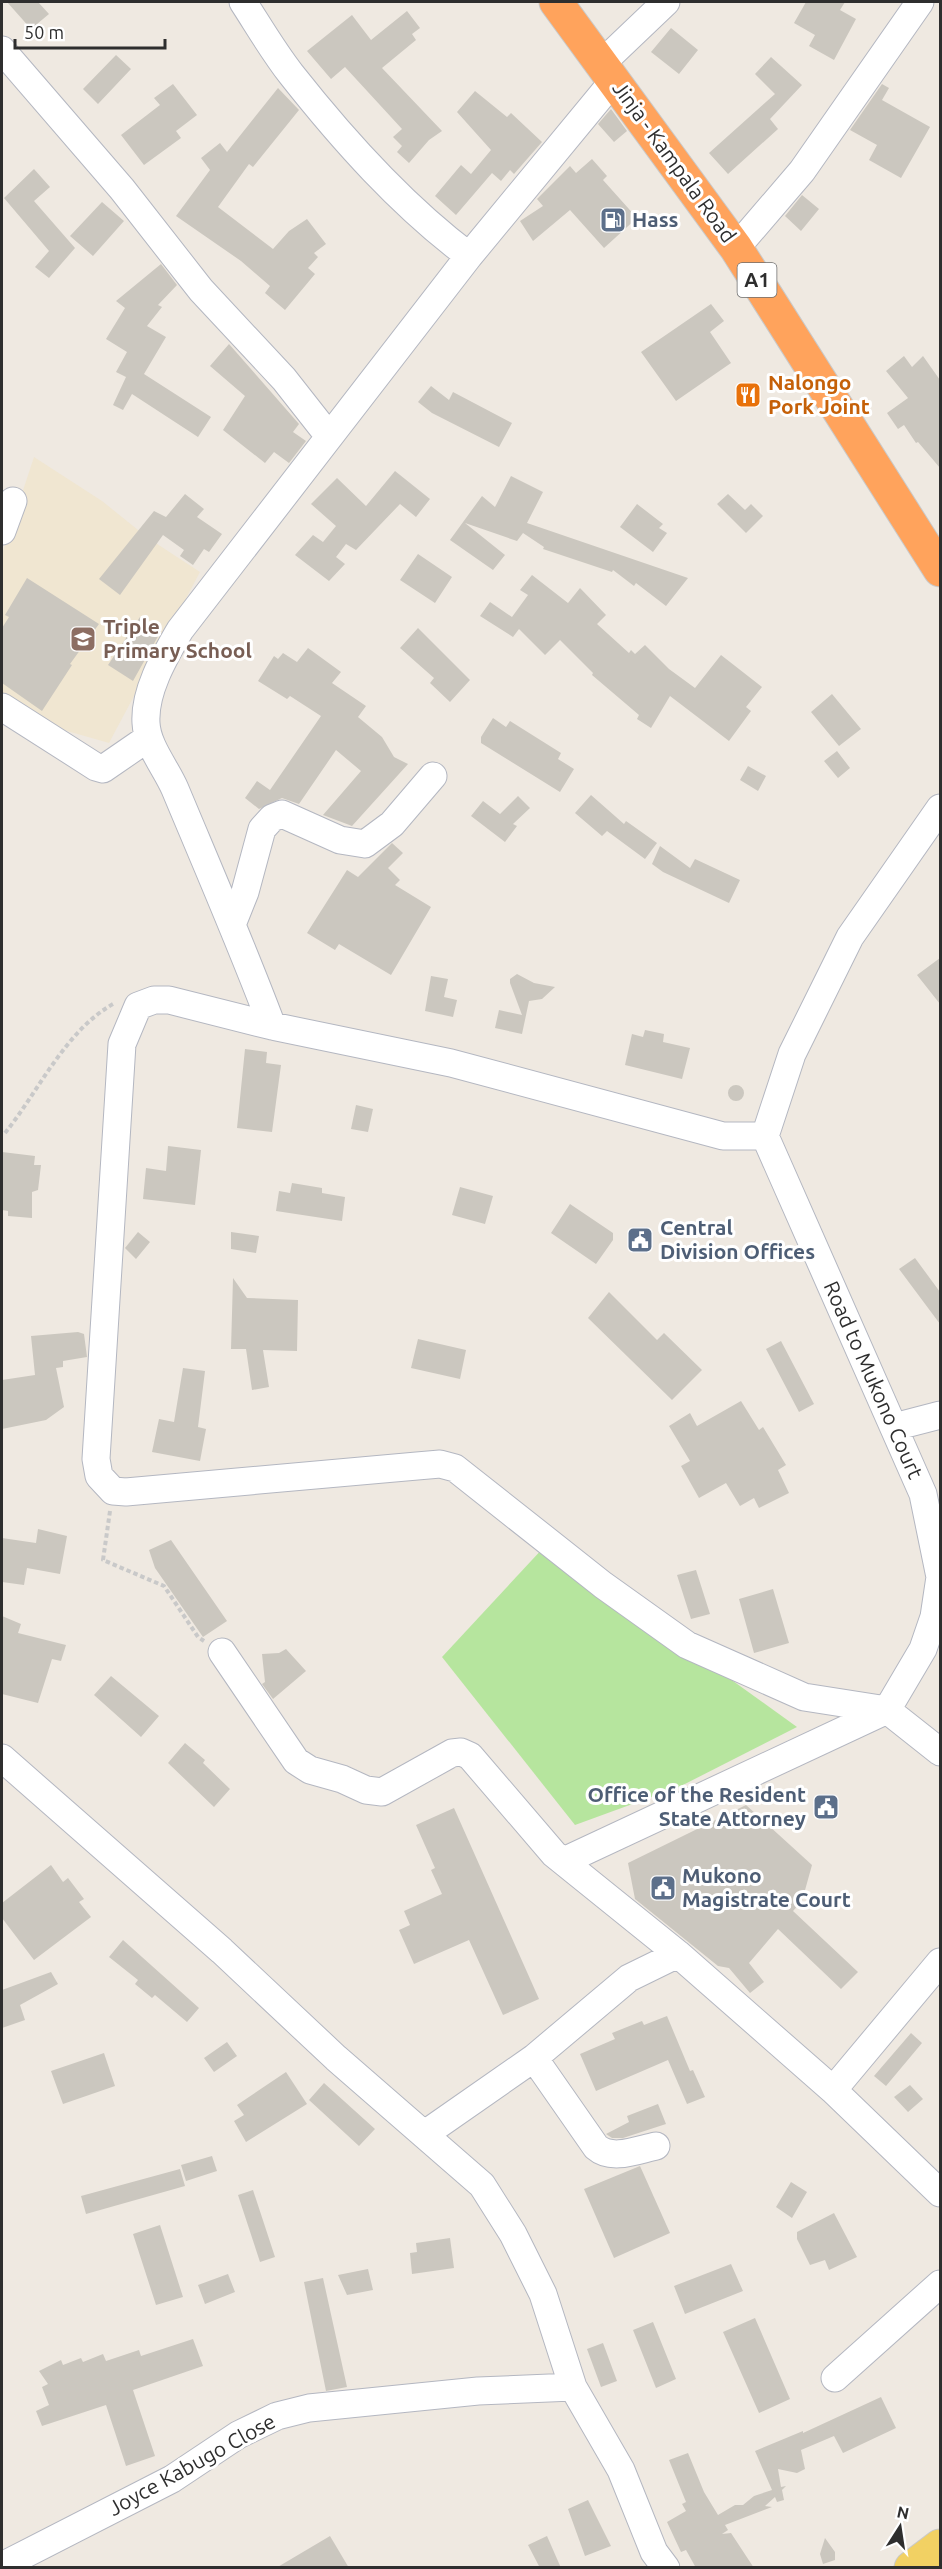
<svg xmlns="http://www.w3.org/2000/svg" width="942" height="2569" viewBox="0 0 942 2569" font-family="Ubuntu,sans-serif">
<rect width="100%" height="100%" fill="#efe9e1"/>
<path fill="#f0e6d1" d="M34,457L102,501L148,538L200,572L109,743L25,719L2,707V554Z"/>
<path fill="#b6e59e" d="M545,1546L797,1727L679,1787L575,1825L442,1657Z"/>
<path fill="#cbc7bf" d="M7,2H38L49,14L31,29Z
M806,2H845L840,10L856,19L834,60L809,46L815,35L794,23Z
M407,11L420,28L412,34L416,40L382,68L442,131L429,140L409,163L397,152L402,146L393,137L402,129L345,67L331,79L307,51L352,15L371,40Z
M671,28L698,50L679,74L651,52Z
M116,55L131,69L98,104L83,89Z
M771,57L802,85L770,119L778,129L728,174L709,153L775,94L755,74Z
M173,84L197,115L176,131L181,138L144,165L121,135L160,105L154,98Z
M882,84L889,88L882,100L930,127L901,178L869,160L877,145L850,130Z
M278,88L299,110L253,167L249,164L218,207L273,249L289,231L307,219L326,244L314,253L318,257L308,268L315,274L285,310L265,293L270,286L241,261L176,216L210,170L201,158L220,143L227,152Z
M475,91L507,117L511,113L542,142L514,174L510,170L501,181L492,173L456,215L435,196L461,165L471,174L491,150L457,112Z
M611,109L627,131L614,142L598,124Z
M592,159L607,176L603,180L637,218L604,248L570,210L533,241L520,221L543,206L537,199L570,166L576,173Z
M34,169L50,187L34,201L75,248L49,278L35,267L49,251L4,198Z
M802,195L819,209L801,231L785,216Z
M102,202L124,221L93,256L70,236Z
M161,264L177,285L158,305L162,307L147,326L166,337L144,374L211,417L198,437L132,394L123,410L113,405L126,377L116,372L127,352L106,339L125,308L116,301Z
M711,304L724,321L710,332L731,363L676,401L641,352Z
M229,344L299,424L293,432L306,441L289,463L274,452L265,463L223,430L245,396L210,366Z
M904,356L912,367L923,356L940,380V468L918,442L916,443L904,425L898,429L887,413L908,398L886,371Z
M431,386L449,400L453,392L512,423L499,447L432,413L418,402Z
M395,471L430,499L416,517L400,504L356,550L346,544L336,557L345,564L329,581L295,555L313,535L323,542L336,526L311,504L337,478L366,506Z
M511,476L543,492L527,523L688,578L666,606L636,583L634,586L613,570L612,572L543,549L544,547L523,533L517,541L465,523L505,555L493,570L450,540L482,496L495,507Z
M185,494L204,509L197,517L222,534L209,552L204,549L193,565L180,556L184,550L163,535L120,595L99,579L154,511L166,517Z
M728,494L745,510L751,504L763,516L746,533L717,504Z
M637,504L663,524L659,528L667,533L653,552L620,527Z
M418,554L452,577L435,603L400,580Z
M532,575L568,603L580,588L606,615L597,624L629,653L631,650L635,654L645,645L669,669L695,688L721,655L762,687L746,707L751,711L729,741L670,696L651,728L637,719L639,715L592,675L593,673L560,640L545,655L519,629L513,637L480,616L490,602L512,617L528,595L520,590Z
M27,578L99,624L70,664L72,665L42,711L2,683V628L9,617L5,615Z
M140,617L161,631L133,681L108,665Z
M418,628L470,680L450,702L430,683L434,678L400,648Z
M308,648L341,672L332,683L366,706L358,717L382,737L394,757L408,764L352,826L323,815L361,771L336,750L299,804L282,798L259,809L245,798L257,781L270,790L321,716L290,696L287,699L258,681L274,656L278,659L283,653L297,662Z
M832,694L861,729L839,746L811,712Z
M493,718L506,727L510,721L561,753L558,759L574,769L560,792L481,743V737Z
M837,751L850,768L838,778L824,761Z
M748,766L766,776L758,791L740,780Z
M591,795L624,824L626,821L657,843L645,859L607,831L602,836L575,813Z
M518,796L530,808L513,824L517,826L505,842L471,816L483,801L500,814Z
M392,843L403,853L388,868L400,880L395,885L431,907L391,975L339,944L335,950L307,933L347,870L358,877Z
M660,846L690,868L695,859L740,880L729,903L663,872L652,864Z
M940,958V1004L917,975Z
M517,974L534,983L555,987L542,999L529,1001L522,1034L495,1028L499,1010L522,1015L510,983V979Z
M431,976L448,979L444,997L457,1000L453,1017L425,1011Z
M645,1030L664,1034L663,1042L690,1048L682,1079L625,1065L632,1034L643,1037Z
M245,1049L267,1052L266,1063L281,1065L272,1132L237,1128Z
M728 1093a8 8 0 1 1 16 0a8 8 0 1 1-16 0Z
M356,1105L373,1109L368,1132L351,1129Z
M168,1146L201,1150L195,1205L143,1199L146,1168L166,1171Z
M2,1152L35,1156L34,1165H41L38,1190L32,1192V1218L8,1216V1211L2,1210Z
M292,1183L322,1188V1193L345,1197L342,1221L276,1211L279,1191L290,1193Z
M460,1187L493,1196L485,1224L452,1215Z
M570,1204L613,1233V1240L596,1264L551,1233Z
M138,1232L150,1242L136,1259L125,1248Z
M231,1232L259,1236L256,1253L231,1249Z
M915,1258L940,1292V1324L899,1269Z
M233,1278L247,1298L298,1300L297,1351L263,1350L269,1387L252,1390L246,1349H231Z
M609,1292L657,1340L664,1333L702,1370L672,1400L588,1318Z
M78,1332L84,1334L87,1357L63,1361V1367L56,1368L64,1407L46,1420L2,1429V1380L35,1375L31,1336Z
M418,1339L466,1350L460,1379L411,1368Z
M781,1341L814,1404L799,1412L766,1349Z
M183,1368L205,1371L198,1427L206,1429L200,1461L152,1452L159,1419L174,1422Z
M741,1401L759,1430L763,1427L786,1465L778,1470L789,1493L759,1508L754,1498L740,1506L726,1483L699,1498L681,1466L690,1461L669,1426L690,1413L697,1426Z
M38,1529L67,1536L60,1574L27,1568L24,1585L2,1582V1538L36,1543Z
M171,1540L227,1621L203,1637L155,1568L149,1550Z
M696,1570L710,1614L691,1619L677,1575Z
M773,1589L789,1643L754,1653L739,1599Z
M2,1616L21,1624L18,1633L66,1645L61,1661L52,1659L38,1703L2,1694Z
M286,1649L306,1671L273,1699L262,1684L265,1682L262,1654L279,1653Z
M111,1676L159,1716L141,1737L94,1695Z
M185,1743L205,1760L203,1763L230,1789L214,1807L168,1763Z
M746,1805L812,1865L802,1901L793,1911L858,1972L841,1989L778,1929L749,1963L764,1982L750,1993L729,1968L718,1966L635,1899L628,1863Z
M454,1808L539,1999L503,2015L469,1940L414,1964L399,1930L410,1925L404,1911L442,1894L431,1870L435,1868L416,1825Z
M51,1865L63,1882L68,1878L84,1899L79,1902L91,1917L34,1960L2,1918V1903Z
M123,1940L199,2008L187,2022L155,1995L152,1998L135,1984L138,1980L109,1957Z
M51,1972L58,1984L20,2005L25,2020L2,2028V1990Z
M667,2016L690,2071L693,2070L705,2097L687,2104L668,2060L596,2091L580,2054L615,2039L612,2033L642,2021L644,2025Z
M911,2033L922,2043L886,2086L874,2076Z
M227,2042L237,2056L214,2072L204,2058Z
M104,2053L115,2086L63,2104L51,2071Z
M286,2072L307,2104L246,2142L234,2121L244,2115L237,2105Z
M324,2083L375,2129L359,2146L309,2100Z
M910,2085L923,2099L908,2112L894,2097Z
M658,2104L666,2124L623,2138H612L606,2134L629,2122L627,2116Z
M212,2156L217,2171L186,2181L181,2165Z
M640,2166L670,2233L614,2258L584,2189Z
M180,2169L185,2186L86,2214L81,2196Z
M791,2182L807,2192L792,2218L776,2207Z
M253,2190L275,2257L260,2262L238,2195Z
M834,2213L857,2257L829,2270L825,2260L810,2265L797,2239V2232Z
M160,2225L183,2297L156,2305L133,2234Z
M450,2238L454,2268L412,2274L410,2253L417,2252L416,2243Z
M731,2264L743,2291L685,2314L674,2286Z
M368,2269L373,2290L347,2295L338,2275Z
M228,2274L235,2292L205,2304L198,2285Z
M323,2278L347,2387L326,2391L304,2282Z
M755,2318L790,2399L759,2413L723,2332Z
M653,2322L676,2379L656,2388L633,2330Z
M193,2339L203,2366L133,2390L155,2456L126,2466L106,2405L42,2426L36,2411L49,2405L42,2387L48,2384L39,2371L61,2360L63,2365L81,2358L83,2362L103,2354L106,2361L139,2350L141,2356Z
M603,2343L617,2381L601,2387L587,2349Z
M881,2397L896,2428L843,2453L834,2436L801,2450L805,2469L797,2473L778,2469L781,2487L786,2486L782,2490L784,2500L777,2502L775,2497L765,2506L772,2507L725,2525L728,2530L722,2534L731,2533L754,2568H696L686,2550L681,2552L667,2522L686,2511L682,2504L686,2502L669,2460L688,2453L704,2492L718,2515L735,2505H743L754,2496L772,2490L755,2451L803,2431V2433Z
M588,2500L611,2546L585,2556L568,2509Z
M330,2536L349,2568H276Z
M547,2536L561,2568H540L528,2545Z
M825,2538L835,2552V2560L823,2564L820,2554Z"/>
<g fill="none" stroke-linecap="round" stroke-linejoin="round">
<g stroke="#b4b7c1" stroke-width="29">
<path id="minor" d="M243,2C258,25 273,51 291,74C343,140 401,205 469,256
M2,50L122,189L201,290L284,379L328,435
M602,63L666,2
M736,248L802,171L920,2
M2,531L13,501
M2,707L96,767L103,769L148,738
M233,922L245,892L262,829L272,818L282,814L340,840L365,844L392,824L433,776
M272,1026C242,946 208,868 175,789C166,768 147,746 146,723C144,691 165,656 180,630L469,256L615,79
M765,1136H723L451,1063L272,1026L169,1000H154L138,1006L122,1044L96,1459L99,1476L113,1491L126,1492L417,1466L440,1464L455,1468L603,1585L687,1645L804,1697L887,1710L940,1752
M894,1427L940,1415
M222,1652L296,1761L310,1770L342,1779L366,1790L382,1792L452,1753L461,1752L470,1756L554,1854L678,1954L833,2090L940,2193
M2,1758L222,1951L336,2058L482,2185L513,2234L543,2294L573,2387L621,2470L654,2552L666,2568
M564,1861L887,1710L923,1649L934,1617L940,1577L923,1494L765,1136L792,1054L850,937L940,808
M534,2058L596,2147C612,2161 637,2150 656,2146
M833,2090L940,1962
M425,2134L534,2058L629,1978L678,1954
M835,2378L940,2284
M2,2566L172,2479L238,2435L277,2416L309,2408L478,2391L573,2387"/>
</g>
<g stroke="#c9c9c9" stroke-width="35">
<path id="major" d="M911,2568L940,2546"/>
</g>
<g stroke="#c9c9c9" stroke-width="35">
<path id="highway" d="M556,2L736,248L940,570"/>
</g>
<path stroke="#c9c9c9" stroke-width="4" stroke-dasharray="4.5 3" stroke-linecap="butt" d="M5,1133C39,1091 66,1029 115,1003
M110,1511L103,1560L164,1586L198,1637L204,1641"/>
<use href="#minor" stroke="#fff" stroke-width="27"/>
<use href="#major" stroke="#f2d163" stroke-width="33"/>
<use href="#highway" stroke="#ffa35c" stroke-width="33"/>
</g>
<defs>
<g id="fuel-square" transform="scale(1.35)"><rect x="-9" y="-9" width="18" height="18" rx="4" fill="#5c6f8a" stroke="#fff"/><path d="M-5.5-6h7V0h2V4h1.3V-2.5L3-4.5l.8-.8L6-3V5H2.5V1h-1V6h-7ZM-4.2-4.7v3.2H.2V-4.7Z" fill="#fff"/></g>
<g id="restaurant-square" transform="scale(1.35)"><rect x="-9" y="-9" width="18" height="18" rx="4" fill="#e8710a" stroke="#fff"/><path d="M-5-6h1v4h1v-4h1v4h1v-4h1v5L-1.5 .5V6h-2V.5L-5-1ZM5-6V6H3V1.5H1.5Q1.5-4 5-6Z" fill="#fff"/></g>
<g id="school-square" transform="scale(1.35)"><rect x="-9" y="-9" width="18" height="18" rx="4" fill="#8d6e63" stroke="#fff"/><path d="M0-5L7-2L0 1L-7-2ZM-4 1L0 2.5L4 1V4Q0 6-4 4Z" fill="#fff"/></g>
<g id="civic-square" transform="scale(1.35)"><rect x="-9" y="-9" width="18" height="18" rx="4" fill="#5c6f8a" stroke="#fff"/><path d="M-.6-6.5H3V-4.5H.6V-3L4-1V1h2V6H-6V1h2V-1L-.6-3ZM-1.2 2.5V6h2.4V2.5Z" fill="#fff"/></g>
</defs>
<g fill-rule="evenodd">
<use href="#fuel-square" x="613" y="220"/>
<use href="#restaurant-square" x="748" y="395"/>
<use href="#school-square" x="83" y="639"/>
<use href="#civic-square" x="640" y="1240"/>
<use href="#civic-square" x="826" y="1807"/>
<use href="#civic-square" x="663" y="1888"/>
</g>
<g text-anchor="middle" stroke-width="6" stroke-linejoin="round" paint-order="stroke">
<rect fill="#fff" stroke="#6d6d6d" stroke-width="1.5" x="737.5" y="263" width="39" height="34" rx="4.5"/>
<g font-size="20" font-weight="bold" fill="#2e2e2e">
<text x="757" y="287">A1</text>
</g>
<g font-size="21" fill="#2e2e2e" stroke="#fff">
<text transform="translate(674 162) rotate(54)" y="7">Jinja - Kampala Road</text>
<text transform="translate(873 1380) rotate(66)" y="7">Road to Mukono Court</text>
<text transform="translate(192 2465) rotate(-29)" y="7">Joyce Kabugo Close</text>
</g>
<g font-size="21" font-weight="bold" fill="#4e5e75" stroke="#fff" text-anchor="start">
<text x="632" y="227">Hass</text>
<text x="660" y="1235">Central<tspan x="660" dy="24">Division Offices</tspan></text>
<text x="806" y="1802" text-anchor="end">Office of the Resident<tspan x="806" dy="24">State Attorney</tspan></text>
<text x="682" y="1883">Mukono<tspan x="682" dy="24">Magistrate Court</tspan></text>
</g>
<g font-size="21" font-weight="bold" fill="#c56008" stroke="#fff" text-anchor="start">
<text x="768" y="390">Nalongo<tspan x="768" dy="24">Pork Joint</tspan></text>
</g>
<g font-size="21" font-weight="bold" fill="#785e54" stroke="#fff" text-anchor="start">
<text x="103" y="634">Triple<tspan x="103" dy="24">Primary School</tspan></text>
</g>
</g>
<rect width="942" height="2569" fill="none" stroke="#2e2e2e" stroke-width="6"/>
<g transform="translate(900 2527) rotate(12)" stroke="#ffffff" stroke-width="4.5" paint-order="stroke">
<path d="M0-4.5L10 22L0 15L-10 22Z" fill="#2e2e2e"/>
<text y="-9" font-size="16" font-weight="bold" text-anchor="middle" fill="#2e2e2e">N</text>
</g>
<path d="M15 39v9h150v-9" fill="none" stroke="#2e2e2e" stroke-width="3"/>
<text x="24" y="39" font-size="18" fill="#2e2e2e" stroke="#ffffff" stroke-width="4.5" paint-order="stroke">50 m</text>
</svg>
